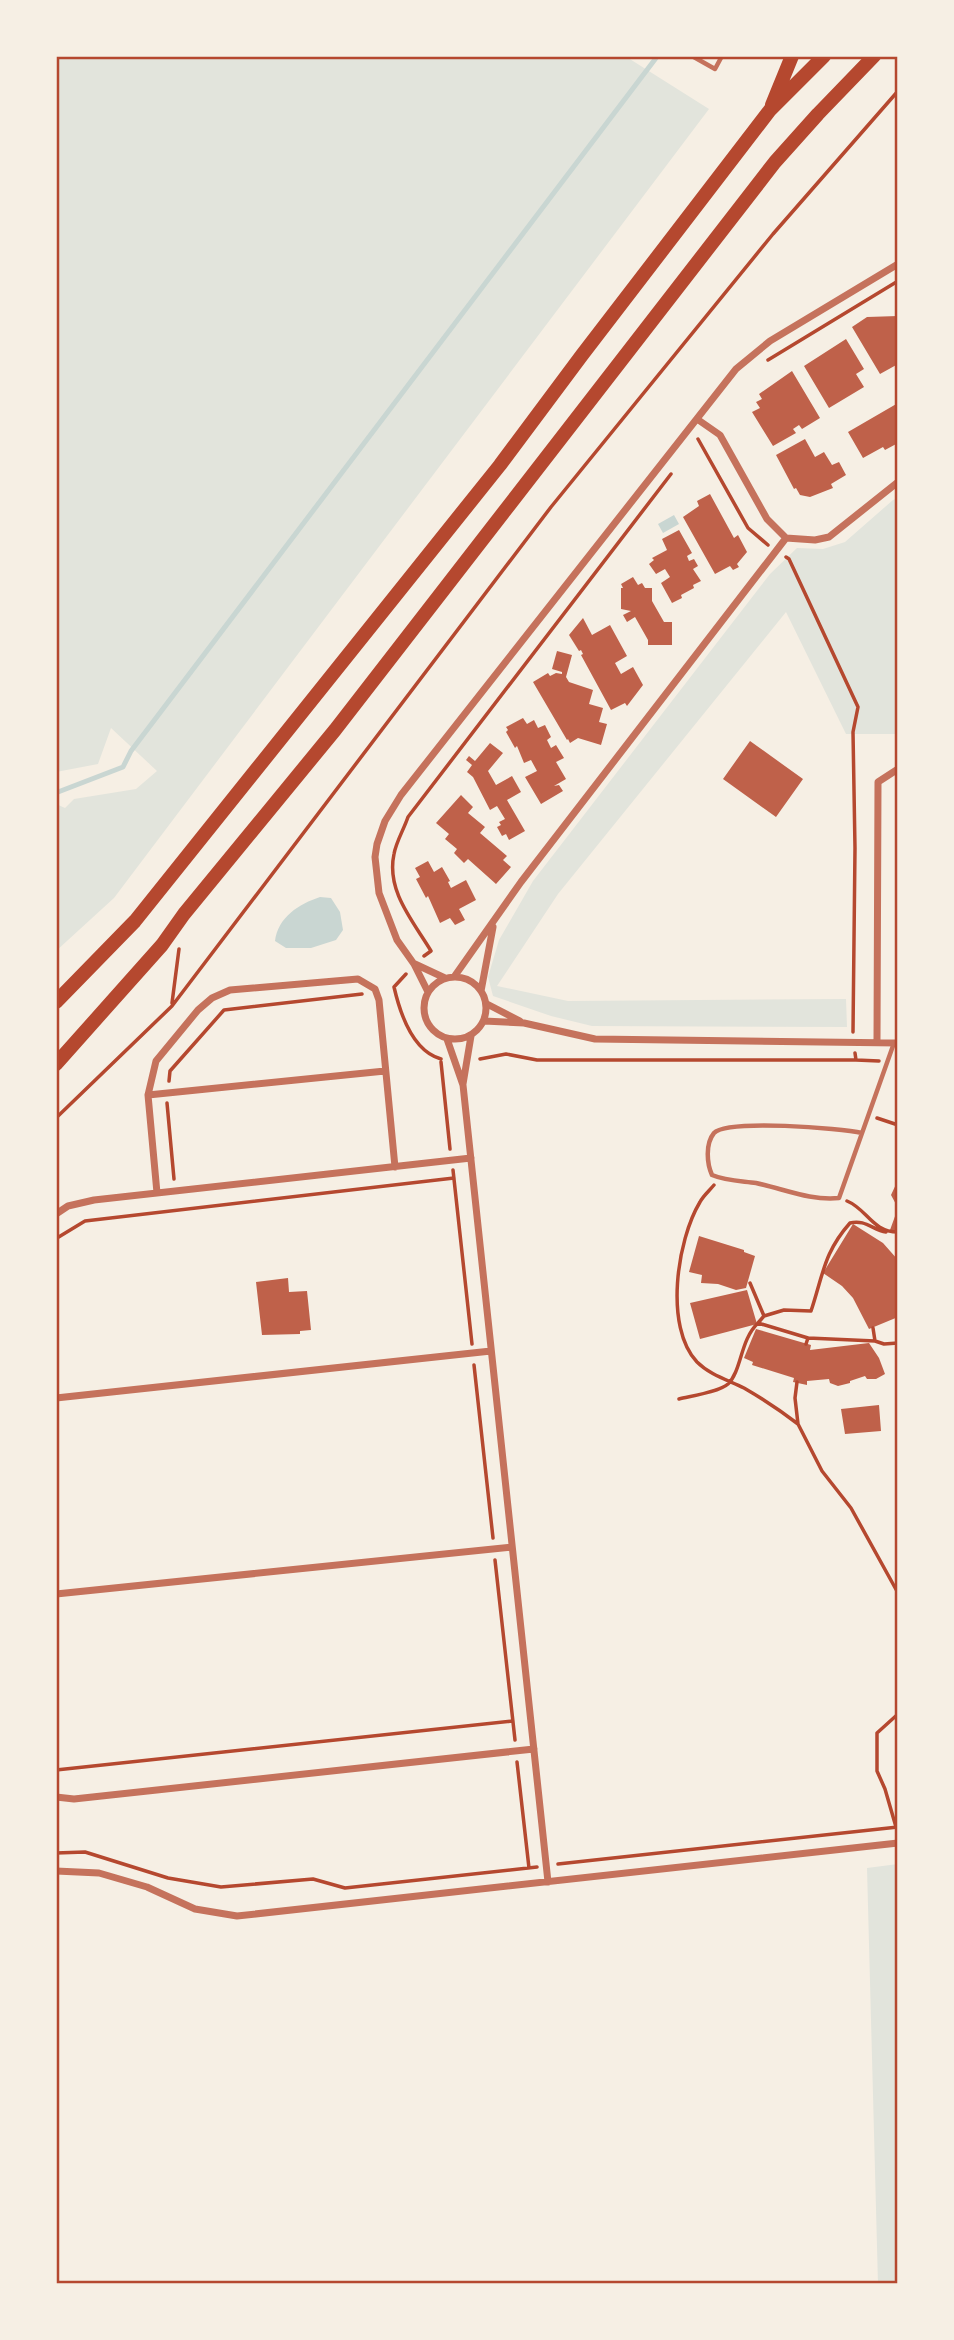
<svg xmlns="http://www.w3.org/2000/svg" width="954" height="2340" viewBox="0 0 954 2340" font-family="Jost,sans-serif">
<rect width="100%" height="100%" fill="#f6efe4"/>
<path fill="#e2e4dc" d="M56,56H625L709,109L114,898L56,951V804L65,808L74,799L136,789L157,771L111,728L98,764L56,772Z
M898,498V734H846L786,612L558,894L497,986L568,1001L846,999L847,1027L592,1026L551,1016L493,996L488,977L499,940L533,881L770,574L797,548L823,549L845,542L893,500Z
M898,1864V2284H878L867,1868Z"/>
<path fill="#c9d6d2" d="M674,515L679,524L663,533L658,524Z
M320,897L331,898L340,912L343,930L336,940L311,948H286L275,941C278,917 299,904 320,897Z"/>
<g fill="none" stroke-linecap="round" stroke-linejoin="round">
<path stroke="#c9d6d2" stroke-width="5" d="M56,790L58,792L123,767L131,751L656,58"/>
</g>
<path fill="#bf614a" d="M898,316V364L880,374L852,327L867,317Z
M846,339L864,369L856,374L864,387L829,408L804,366Z
M792,371L820,418L802,429L799,425L793,429L796,433L773,446L752,412L760,408L756,402L762,399L759,394Z
M898,403V438L896,439L898,443L885,450L883,447L863,458L848,432Z
M805,439L815,457L824,452L832,465L839,462L846,475L831,484L833,488L810,497L800,495L796,488L794,489L776,455Z
M710,494L734,538L738,535L747,552L737,564L739,567L733,570L730,566L715,574L683,517L699,506L697,501Z
M679,530L692,553L687,556L689,561L694,559L698,566L693,569L701,581L693,585L694,588L681,595L682,598L672,603L661,583L670,577L665,569L656,574L649,564L654,560L652,558L667,550L662,539Z
M633,577L638,585L642,583L645,588H652V601L664,622H672V645H648V640L635,617L627,622L623,615L631,611L621,609V588H623L621,584Z
M583,618L592,635L610,625L627,656L615,663L621,674L633,667L643,685L627,706L625,703L611,710L581,655L583,654L581,650L579,651L569,635Z
M557,651L572,655L566,677L569,682L593,690L589,704L603,708L599,722L607,724L601,745L578,738L570,743L568,739L567,740L533,682L548,673L550,676L556,673L562,674V672L552,669Z
M523,718L527,724L534,720L538,728L545,725L551,737L547,740L551,748L556,745L564,758L556,762L566,779L554,786L559,785L563,791L541,804L525,777L537,771L531,760L524,763L517,746L515,748L506,732L508,730L506,727Z
M750,741L803,779L776,817L723,779Z
M490,743L503,753L488,771L496,785L512,776L521,792L507,800L525,831L509,840L506,834L502,836L497,827L501,825L499,822L505,819L497,806L490,810L473,777L467,772L472,765L466,760L469,756L475,761Z
M461,795L473,807L468,813L485,827L480,833L507,856L503,860L511,867L496,884L468,859L464,863L454,853L457,849L445,839L449,834L436,823Z
M428,861L434,872L442,867L450,881L448,882L451,888L466,880L476,900L459,909L465,920L455,925L450,918L440,923L428,896L426,898L416,879L420,877L415,868Z
M898,1180V1232L890,1230L898,1208L891,1195Z
M853,1224L883,1243L898,1260V1317L869,1329L853,1298L842,1286L823,1273Z
M699,1236L744,1250V1252L755,1256L746,1288L736,1290L718,1284L701,1283L702,1275L689,1272Z
M288,1278L289,1292L307,1291L311,1330L300,1331V1334L262,1335L256,1282Z
M747,1290L757,1324L700,1339L690,1303Z
M756,1329L811,1345L810,1350L869,1343L879,1358L885,1374L876,1379H867L865,1376L850,1381V1383L838,1386L830,1383L829,1379L807,1381V1385L793,1382L794,1378L752,1365L753,1362L744,1358Z
M879,1405L881,1431L845,1434L841,1409Z"/>
<g fill="none" stroke-linecap="round" stroke-linejoin="round">
<path stroke="#b5482f" stroke-width="3.5" d="M768,360L898,281
M698,439L748,528L768,545
M786,557L789,559L858,707L853,732L855,848L853,1032
M424,956L431,951C413,921 386,891 394,854C396,842 404,829 408,817L671,474
M406,974L394,987C400,1013 412,1051 441,1059
M172,1003L179,949
M480,1059L506,1054L537,1060H856L855,1053
M856,1060L879,1061
M441,1062L450,1149
M169,1081L170,1071L224,1010L362,994
M167,1103L174,1179
M56,1118L172,1006L551,507L773,234L898,91
M877,1118L898,1125
M453,1170L472,1344
M714,1185C709,1191 703,1196 700,1202C677,1240 664,1327 697,1362C710,1375 728,1380 744,1388C763,1399 781,1411 798,1424
M847,1201C867,1209 872,1232 898,1232
M56,1241L57,1238L85,1221L454,1178
M750,1283L764,1316L758,1323
M764,1316L784,1310L811,1311C823,1275 824,1252 850,1223C865,1219 873,1230 886,1232
M873,1328L875,1341L884,1344L898,1343
M806,1344L808,1338L875,1341
M474,1365L493,1538
M797,1382L795,1398L798,1424L822,1471L851,1508L898,1593
M679,1399C691,1396 719,1392 728,1384C742,1370 740,1340 758,1323L808,1338
M495,1560L515,1740
M517,1762L529,1868
M56,1770L513,1721
M896,1827L885,1789L877,1771V1733L898,1714
M56,1853L85,1852L168,1878L221,1887L313,1879L345,1888L537,1867
M558,1864L898,1827"/>
<path stroke="#c5725c" stroke-width="4.5" d="M692,56L715,69L722,56
M862,1133C841,1128 727,1119 714,1133C705,1144 707,1164 712,1175C726,1181 742,1181 756,1183C784,1189 811,1201 839,1198L894,1043"/>
<path stroke="#c5725c" stroke-width="7" d="M697,419L720,435L767,519L786,538L815,540L829,537L898,482
M415,964L445,978
M424 1008a31 31 0 1 1 62 0a31 31 0 1 1-62 0Z
M454,977L521,882L786,538
M481,991L493,927
M428,992L414,964L397,940L379,893L375,857L377,844L385,821L401,795L736,369L770,341L898,264
M487,1004L520,1021
M484,1021L524,1023L595,1039L898,1043
M447,1039L463,1085L548,1882
M877,1042L878,782L898,769
M463,1084L471,1036
M148,1095L385,1071
M157,1193L148,1095L156,1061L198,1010L212,998L230,990L358,979L375,989L379,1000L395,1167
M56,1214L68,1206L94,1200L471,1158
M56,1398L491,1351
M56,1594L512,1547
M56,1797L74,1799L534,1749
M56,1871L99,1873L147,1887L195,1909L237,1916L898,1843"/>
<path stroke="#b5482f" stroke-width="14" d="M772,105L792,56
M56,1002L135,921L500,465L582,355L770,110L824,56
M56,1064L162,945L184,914L335,730L775,162L818,114L874,56"/>
</g>
<rect width="954" height="2340" fill="none" stroke="#f6efe4" stroke-width="116"/>
<rect x="58" y="58" width="838" height="2224" fill="none" stroke="#b5482f" stroke-width="2.5"/>
</svg>
